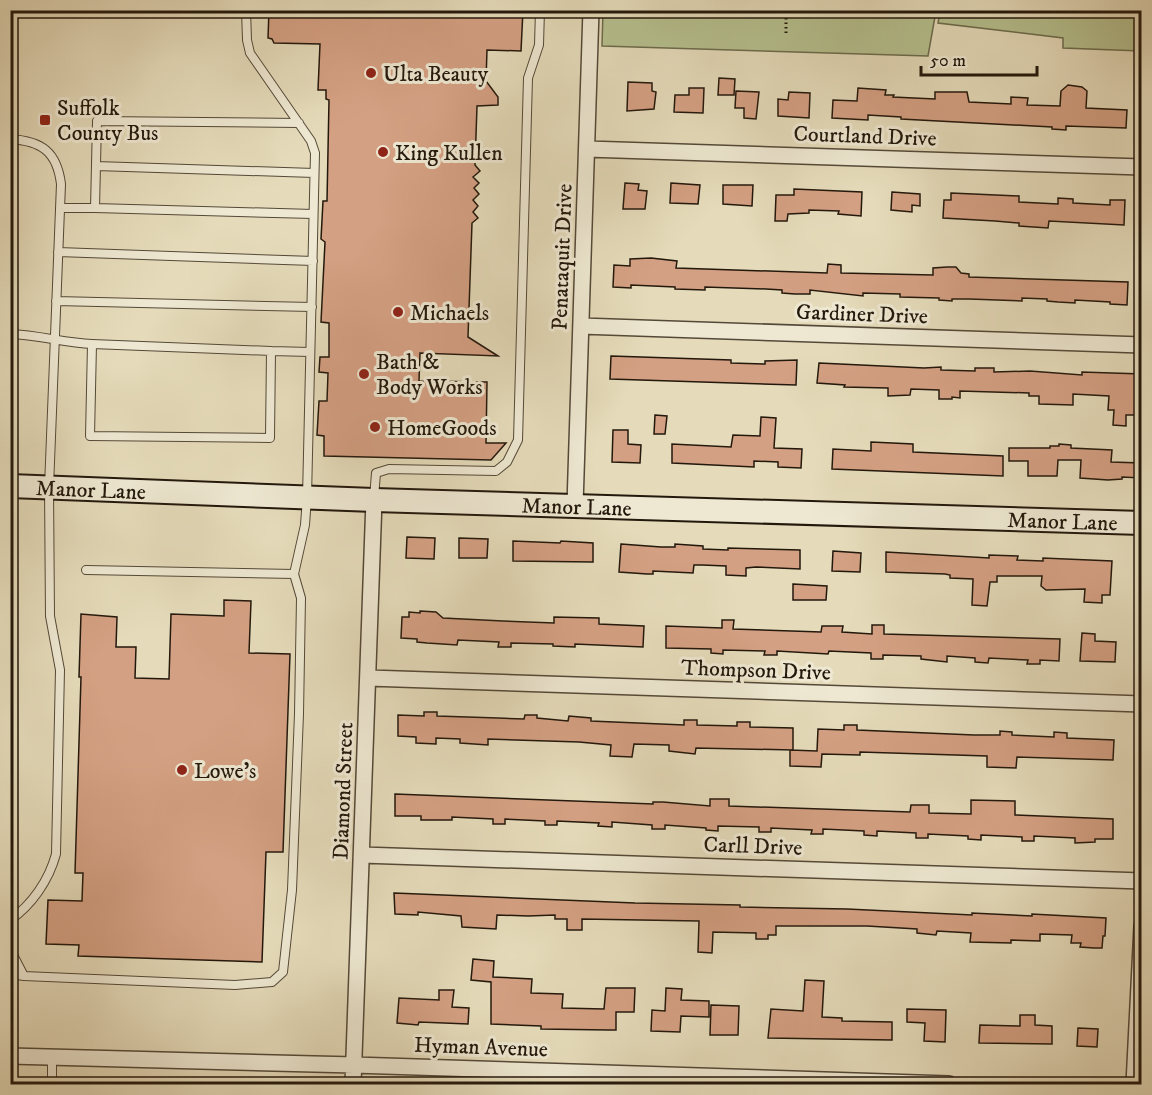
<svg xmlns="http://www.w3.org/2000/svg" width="1152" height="1095" viewBox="0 0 1152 1095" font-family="'IM FELL DW Pica',serif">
<rect width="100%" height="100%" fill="#e5dbba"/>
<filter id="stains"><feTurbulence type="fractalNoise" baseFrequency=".00333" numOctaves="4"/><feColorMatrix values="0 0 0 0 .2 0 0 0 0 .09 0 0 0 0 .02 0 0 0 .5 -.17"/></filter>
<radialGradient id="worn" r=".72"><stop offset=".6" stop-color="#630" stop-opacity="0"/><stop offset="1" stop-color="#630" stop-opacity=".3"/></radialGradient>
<path fill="#b6c08f" stroke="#6c6c4e" stroke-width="1.5" d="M603,11V10L936,11L928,56L602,46Z
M940,11H1141V51L1063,48V38L938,23Z"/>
<path fill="#d4a083" stroke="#23180c" stroke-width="1.5" d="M269,10H523L521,51L487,50L486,81L498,97V105L477,106L475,165L480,171L473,177L479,183L474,188L479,194L473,200L478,206L473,212L478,218L472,223L468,337L498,356L420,353L419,381L487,382L486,443H506L491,460L324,456V436L317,435L319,401H327L328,373L319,372L320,357H329V323L321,322L325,242L321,239L323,201H327L329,100L326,99V90H318L320,44L274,43L272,39L268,38Z
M719,78L735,79L734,95H718Z
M628,82L652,83V91L656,92L654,109L627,111Z
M1068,85L1082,87L1087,91L1086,108L1127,110L1126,128L1066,126V130L1052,129V127L901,119V117L868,115V120L832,118L833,100L857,101L858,88L886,90L885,95H894L893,97L935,99V92H967L969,102L1011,104V97L1028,98L1027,105L1060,106L1061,91Z
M689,88H704L703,113L674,112L675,95H689Z
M736,91L759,92L756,119L744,118V108H735Z
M789,92L810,93L809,118L778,116V99L788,100Z
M625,183L639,184L638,190L647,191L645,209H623Z
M671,183L700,185L698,204L670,203Z
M723,185H753L752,206L723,204Z
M794,189L862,192L861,216L838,214L839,211L809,210V213L788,214L787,221H775L776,195H794Z
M892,192L920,194V206L912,205V212L891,210Z
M951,193L1019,196V202L1058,204V198L1073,199V203L1110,205V200H1125L1124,225L1049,221L1048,228L1019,226V223L995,221L943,218L944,200H951Z
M651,258L677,261L676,268L827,273L828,264L841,265V273L933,275V268L947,267H956L961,273L969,274V277L1128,282L1127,305L1110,304V302L1075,300V303L1058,302L1047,301V299L1022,298V301L969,299H952V301L939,300V298L900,297V294L863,293V296L810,290V294H795L782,293V290L766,289L705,287V290L675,289V287L631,285V288L613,287L614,265L630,266V259Z
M611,356L731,360V363L765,364V361L797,360L796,385L610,379Z
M819,363L924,368L941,367V370L975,371V368H994V372L1030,371L1082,375V372L1142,374V415H1126V426L1113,425L1114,410H1108L1109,396L1073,394V405L1039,404V396H1029V393L960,391V398L952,397V399H939V390L911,389L910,395L888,396V388L844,387L845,385L817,383Z
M655,415L667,416L665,434H654Z
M761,417L776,418L774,448L802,449L801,468L778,467V462L754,461V467L672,463V444L731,447L733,435L760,436Z
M613,430H628V444L641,445L640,463L612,462Z
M871,442L913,444V452L1003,456V476L832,469L833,449L871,451Z
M1059,444L1071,445V448L1112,450L1111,462L1142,463V478L1122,477V479L1108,480L1080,478L1081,460H1058L1057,476H1028V461H1009V448H1050V446H1059Z
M407,537L435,538L434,559L406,558Z
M459,538L488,539L487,558H459Z
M513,541L560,543L561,541L593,543V562L513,561Z
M621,544L661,547H675V544L703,546V549L728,550V548L800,550V569L756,567L746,568V576L726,575V566L702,565H694L693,573L653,571V574H647L619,572Z
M833,551L861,553L860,572L832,571Z
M886,552L989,558V555L1018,556L1017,560L1043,561V558L1112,561L1110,595H1102V603L1084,602L1085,589L1046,590L1041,586L1042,576H997V582H990L987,606L972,605L973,579L950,578V575L945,574L886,572Z
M793,584L827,586L826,600H793Z
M224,600L251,601L249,653L290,654L283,852H266L262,962L78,956L79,945L46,944L48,900L82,901L83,873H75L81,677H79L81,614L117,617L116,647H136L135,678L169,679L171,614L224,616Z
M420,611L436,612L443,618L503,621L554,623V617L599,618V624L644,626L643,647L575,644V647L553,646V644L511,643V647H498L499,642L458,640L457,645L427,643L417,642V639L401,638L402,617H409V612L420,613Z
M722,620H734L733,629L821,632L822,626H843L842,632L872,634V625H884V634L1060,639L1059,661L1040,660V664H1027L1028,660L989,658L988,663L975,662V658L947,656V662L921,659V656L883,655V659H871V653L829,651L828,654L777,651V655H764L765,651L723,650V654L711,653V649L666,648V626L722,628Z
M1082,633L1095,634V641L1116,642L1115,662L1080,661Z
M424,712H437V716L498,718L524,719L525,715H537V718L568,721L569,716L591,718V721L684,725V720H697V725L737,726V722H750V727L793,728V750L696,748L695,754L669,751V745L634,744L632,757L610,756L611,745L579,742L488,739V745L460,743V739L436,738V744L416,743V737L398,736V715L424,716Z
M844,725H857V730L974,735H1000V731L1012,732V735L1054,737V732L1067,733V738L1114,740L1113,760L1017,757L1016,768L987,767V756L860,752V755L822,754L821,767L790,766V750L817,751L818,729L844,730Z
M395,794L653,804V802H663L710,806V799H729V806L910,812L911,805H929V813L971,814V800L1015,801V815L1113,819V839H1095V842L1075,843V838L1034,836V841H1022V837L981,835V840L968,839V836L928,834V838H916V833L877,831V836L864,835V831L823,829V834H811L812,830L771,828V832H759V827L718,826V831L706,830V828L665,825V829H652V825L612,822V827L598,826L599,823L557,821V825H545V821L505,819V824H493V819L452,817V820H421V816H395Z
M394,893L635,903L740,905V907L847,909L972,915V913L1032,916V914L1106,918L1105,936H1103L1102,948H1094L1080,947L1081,943H1071L1072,935L1040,934V941L1011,940V943L970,942L971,933L937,931L936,935L917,933V929L867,926H776V935H768V939H756V933L713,932L712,953L698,952L699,921L582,919V930H567V919H555V915L528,916L497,915L496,929L462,927L461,916L418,912V915L395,914Z
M473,959L494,961L493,977L532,979L531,993L563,994L562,1008L604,1009L606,988H635L634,1012H616V1030H609L541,1029V1026L491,1024V982L471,980Z
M805,980L824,981L822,1017L842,1018V1021L892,1022V1040L768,1038L771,1009L803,1011Z
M666,988L682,989L681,1000L709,1001V1017L681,1016L680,1032L651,1031L652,1010L665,1011Z
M439,990H454L452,1007L469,1008L468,1024L419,1022L418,1025L397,1023L399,998L439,1000Z
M711,1005L739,1006L738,1035H710Z
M907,1009L946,1010L945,1042L924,1041L925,1023L907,1022Z
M1020,1015H1035V1025L1052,1026V1044L979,1043L980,1025L1020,1026Z
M1078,1028L1098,1029L1097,1047L1077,1046Z"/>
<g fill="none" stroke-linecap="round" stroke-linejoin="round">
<g stroke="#544938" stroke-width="10">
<path id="lane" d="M299,123L97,121L95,208L313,214
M10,139C42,141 57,152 61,184L49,487L50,616L60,670L56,854C49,880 32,905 10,920
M96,166L314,173
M60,208H95
M58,252L313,261
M56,301L312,307
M10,334C39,335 65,343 92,344L90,436L270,438L271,351L92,344
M271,351L310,352
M374,498L376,473L389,469L496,471L507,462L518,440L528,78L539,45L540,10
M86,570L294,574L305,525L307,497L315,153L311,141L250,53L247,40L246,10
M10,949L24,976L235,985L272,982L283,972L292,890L299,714L301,598L294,574
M10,974L24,976
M52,1084V1057"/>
</g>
<g stroke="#544938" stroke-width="18">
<path id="street" d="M587,149L1142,167
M581,326L1142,345
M575,505L591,10
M369,678L1142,704
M362,855L1142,881
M10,1056L354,1065L949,1084
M353,1084L374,500
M1134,1084L1142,926"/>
</g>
<g stroke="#23180c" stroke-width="26">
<g id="secondary">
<path id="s1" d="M10,486L374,500L1142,523"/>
</g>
</g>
<path stroke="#23180c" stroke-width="3" stroke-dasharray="1.5 3" stroke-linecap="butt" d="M786,33V10"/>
<use href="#lane" stroke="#eee8d2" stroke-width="8"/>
<use href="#street" stroke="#eee8d2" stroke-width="15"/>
<use href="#secondary" stroke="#eee8d2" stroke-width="22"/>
</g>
<g fill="#8f2418" stroke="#eee8d2" stroke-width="2">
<circle cx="371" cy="73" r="6"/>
<rect x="39" y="114" width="12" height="12" rx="3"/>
<circle cx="383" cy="152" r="6"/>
<circle cx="398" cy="312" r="6"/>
<circle cx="364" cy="374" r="6"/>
<circle cx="375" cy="427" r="6"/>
<circle cx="182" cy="770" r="6"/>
</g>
<g text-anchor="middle" stroke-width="6" stroke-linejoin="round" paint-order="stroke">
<g font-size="22" fill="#23180c" stroke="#eee8d2" text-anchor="start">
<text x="383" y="81">Ulta Beauty</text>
<text x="57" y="115">Suffolk<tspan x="57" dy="25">County Bus</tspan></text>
<text x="395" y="160">King Kullen</text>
<text x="410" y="320">Michaels</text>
<text x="376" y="369">Bath &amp;<tspan x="376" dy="25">Body Works</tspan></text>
<text x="387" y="435">HomeGoods</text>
<text x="194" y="778">Lowe's</text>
</g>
<g font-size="22" fill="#23180c" stroke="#eee8d2">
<text transform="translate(865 135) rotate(2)" y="8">Courtland Drive</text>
<text transform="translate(561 257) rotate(-88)" y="8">Penataquit Drive</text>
<text transform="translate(862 313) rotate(2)" y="8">Gardiner Drive</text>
<text dy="8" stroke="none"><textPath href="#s1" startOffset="81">Manor Lane</textPath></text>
<text dy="8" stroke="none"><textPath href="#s1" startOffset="567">Manor Lane</textPath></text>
<text dy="8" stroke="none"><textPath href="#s1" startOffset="1053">Manor Lane</textPath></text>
<text transform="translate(756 669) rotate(2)" y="8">Thompson Drive</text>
<text transform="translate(342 791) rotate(-88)" y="8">Diamond Street</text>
<text transform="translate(753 845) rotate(2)" y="8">Carll Drive</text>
<text transform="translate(481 1046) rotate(2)" y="8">Hyman Avenue</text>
</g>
</g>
<rect width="1152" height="1095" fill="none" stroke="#e5dbba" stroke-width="36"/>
<rect x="12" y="12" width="1128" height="1071" fill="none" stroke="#23180c" stroke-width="3"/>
<rect x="18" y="18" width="1116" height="1059" fill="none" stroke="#23180c" stroke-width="1.5"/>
<path d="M921 66v9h116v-9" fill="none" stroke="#23180c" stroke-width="3"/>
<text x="930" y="66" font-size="18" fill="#23180c" stroke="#eee8d2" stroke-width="4.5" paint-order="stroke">50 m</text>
<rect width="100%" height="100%" filter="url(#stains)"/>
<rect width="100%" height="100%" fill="url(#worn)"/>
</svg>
